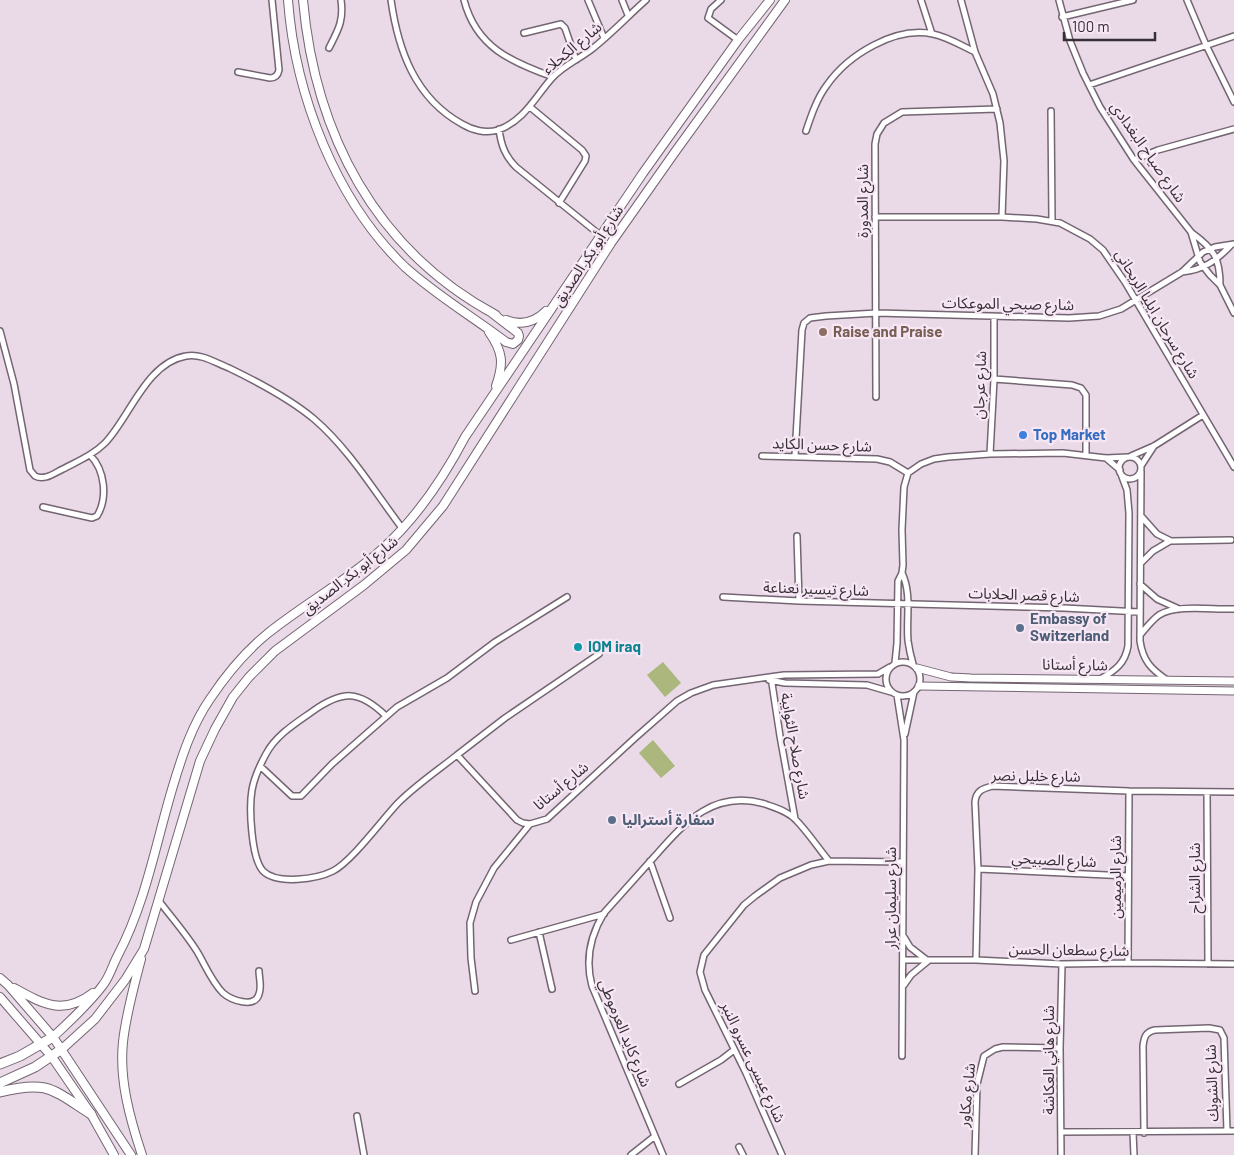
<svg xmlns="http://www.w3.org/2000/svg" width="1234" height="1155" viewBox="0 0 1234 1155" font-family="Barlow,'Noto Sans Arabic',sans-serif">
<rect width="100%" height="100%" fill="#eadae8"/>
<path fill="#abb77c" d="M663,662L681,683L665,697L647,675Z
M653,740L675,766L661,778L639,753Z"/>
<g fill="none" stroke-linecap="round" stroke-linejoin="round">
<g stroke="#746572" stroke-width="8">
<path id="street" d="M391,0C398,50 415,98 462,124C472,130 486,134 498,130C524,121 535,97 552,78C563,66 579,59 592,49C611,34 628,16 646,0
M464,0C476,47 511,62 553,77
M588,0L604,38
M622,0L628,15
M721,0L711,9L708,18L738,40
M921,0L932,34
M961,0L975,52L993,94L1000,123L1004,161L1002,217
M1059,0L1070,41L1083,73L1100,107L1134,160L1191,232L1200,262L1210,275L1220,285L1234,313
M1187,0L1206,45L1234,102
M1062,17L1133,0
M524,33L561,24L565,28L576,60
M329,48C338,30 344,21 341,0
M238,72L270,78C275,78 278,75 279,70L272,0
M1089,85L1234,36
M530,107L582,150L586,156L585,161L559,203
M1051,111L1052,221
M499,129C501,145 505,156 516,167L600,235
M806,131C811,116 817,98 827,85C848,55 895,26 933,34C948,37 962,46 975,52
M1134,160L1158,150L1234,129
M875,217H1002L1037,219L1060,223L1090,239L1103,250L1125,282L1234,467
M1192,233C1214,249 1220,258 1220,285
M1182,272C1204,270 1217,260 1231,245
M0,331L14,384L30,470L35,476C45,481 54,473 63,469C78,461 93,455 105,443C130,417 146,363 186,356C201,353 216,363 229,368C258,382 289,398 314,419C349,449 374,491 402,528
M994,379L1072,385L1081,388L1086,395V455
M876,397L875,144L877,134L884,123L902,112L997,109
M990,454L994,379V317
M762,456L877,459L890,462L908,473
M795,456L802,330L804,323L810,318L826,316L877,313L1069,318L1099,316L1121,309L1182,272L1203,252L1215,247L1234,244
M1131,456L1154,446L1203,415
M1119 468a11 11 0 1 1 22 0a11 11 0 1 1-22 0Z
M1106,458L1120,470
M1141,466L1154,446
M1141,471L1140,641C1143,661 1151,669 1167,680
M43,507L92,518L97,516C108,498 105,470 90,455
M1141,516L1157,534L1171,541L1231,540
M797,536L799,601
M1141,563L1153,551L1170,541
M902,573C912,594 906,618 908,641C909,648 911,657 913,664
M1140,584L1157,599L1179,609
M723,597L799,601L1064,608L1140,612
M1140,635C1146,628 1152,620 1159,615C1177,604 1213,610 1234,609
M886 679a17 17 0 1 1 34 0a17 17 0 1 1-34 0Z
M895,663L897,643L898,581L902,573L903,565L902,530L904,487L908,473L921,464L934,459L948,457L990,454L1063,453L1106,458L1128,457
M771,677L780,736L795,819
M1102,678C1116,670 1125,663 1128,646L1129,513L1127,490L1121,474
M769,680L785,683L867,685L891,692
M897,695L904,740L902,1056
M386,716C359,690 343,690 313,711C296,723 276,735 266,754C260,765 254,778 252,790C249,807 251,858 263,871C277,885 317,879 333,871C352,861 381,821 398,803C416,785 437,771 457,755
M905,734L914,692
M260,766L292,796H301L332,764L397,707L447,678L495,642L567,597
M1207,792L1208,964
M530,824L523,823L517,820L457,755L505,718L599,654
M650,861L670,918
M978,869L1128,876
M159,901C172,918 187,935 198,953C206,967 212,982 223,993C231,1000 255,1009 259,994C262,987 259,977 259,971
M539,932L552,989
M904,937L910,947L928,961L911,975L904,985
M511,940L604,914
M904,960H976L1062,964L1128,963L1234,964
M976,960L978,869L975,802C976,791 982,789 992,786L1129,791L1234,792
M1128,963L1129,791
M475,991L471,958L470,923L476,902L494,868L530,824L547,819L635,738L677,701L691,693L713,685L784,675L878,674L890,667
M679,1084L721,1060L734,1050
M357,1116L364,1155
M1061,1132L1234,1131
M1133,1133L1134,1155
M1144,1133L1143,1046C1144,1038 1145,1032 1155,1030L1209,1028L1220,1030L1224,1038L1227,1131
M739,1147L743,1155
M631,1155L655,1136
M663,1155L592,986C585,960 590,936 604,913C621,894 638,875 655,856C685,822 714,789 765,804C776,808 787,811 795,819C808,832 818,848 829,861
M782,1155L746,1073L705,990L700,972L704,955L744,905L755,896L780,878L811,865L829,861L903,862
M975,1155L977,1084L984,1056L995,1049L1003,1047L1060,1048
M1061,1155L1060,1048L1062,964"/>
</g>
<g stroke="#746572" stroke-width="9">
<path id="secondary" d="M917,668L951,677L971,678L1234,681
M919,686L1234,691"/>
</g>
<g stroke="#746572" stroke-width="10">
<path id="primary" d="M288,0C295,95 336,201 405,267C436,295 473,317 506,342L513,344L518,340L519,336L518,333L492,313
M303,0C315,134 375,250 496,315
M506,320C521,326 535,322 546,311
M489,332C503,352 504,363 496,386
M141,959C134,986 126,1014 123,1042C119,1080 130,1119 142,1155
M0,978L8,985L53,1037L131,1155
M14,988C43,1004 63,1016 93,993
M0,997L52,1057L91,1114L114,1155
M53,1037C71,1020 89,1004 103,985C110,976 113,964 118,955C146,902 156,842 173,786C182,756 192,725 210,699C226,675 245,652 267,634C303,605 345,582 380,551C416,519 443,479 465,437L643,173L738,40L770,0
M62,1049L95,1019L125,980L144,949L200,761L215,729L233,697L249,677L275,651L364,585L406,550L443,506L611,243L675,152L785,0"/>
</g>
<g stroke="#746572" stroke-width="11">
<path id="highway" d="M0,1064L20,1056L53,1037
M0,1083L35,1067L62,1049
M0,1092C47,1080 52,1089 91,1114"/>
</g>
<use href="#street" stroke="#fff" stroke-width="5"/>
<use href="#secondary" stroke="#fff" stroke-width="7"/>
<use href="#primary" stroke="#fff" stroke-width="8"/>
<use href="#highway" stroke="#fff" stroke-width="9"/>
</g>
<circle fill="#8d6e63" stroke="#f7e7f5" stroke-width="2" cx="823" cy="332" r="5"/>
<circle fill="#3f7fe0" stroke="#f7e7f5" stroke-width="2" cx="1023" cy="435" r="5"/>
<g fill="#5c6f8a" stroke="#f7e7f5" stroke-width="2">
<circle cx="1020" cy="628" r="5"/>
<circle cx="612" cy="820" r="5"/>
</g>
<circle fill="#0f9aa8" stroke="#f7e7f5" stroke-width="2" cx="578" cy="647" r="5"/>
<g text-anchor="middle" stroke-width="4.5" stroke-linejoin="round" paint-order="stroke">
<g font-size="15" fill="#362f35" stroke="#f7e7f5">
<text transform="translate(572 48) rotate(-40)" y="5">شارع الكحلاء</text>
<text transform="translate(1148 152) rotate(55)" y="5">شارع صياح البغدادي</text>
<text transform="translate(863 201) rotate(-90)" y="5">شارع المدورة</text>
<text transform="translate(588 256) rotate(-57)" y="5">شارع أبو بكر الصديق</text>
<text transform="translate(1008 304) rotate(1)" y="5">شارع صبحي الموعكات</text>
<text transform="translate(1157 314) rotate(59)" y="5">شارع سرحان ايليا الريحاني</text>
<text transform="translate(980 385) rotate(-88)" y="5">شارع عرجان</text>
<text transform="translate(822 445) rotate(2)" y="5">شارع حسن الكايد</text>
<text transform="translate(350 575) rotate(-38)" y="5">شارع أبو بكر الصديق</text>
<text transform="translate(816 589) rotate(2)" y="5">شارع تيسير نعناعة</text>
<text transform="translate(1024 595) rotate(2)" y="5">شارع قصر الحلابات</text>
<text transform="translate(1075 665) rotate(1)" y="5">شارع أستانا</text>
<text transform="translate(795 746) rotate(80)" y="5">شارع صلاح الثوايبة</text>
<text transform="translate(1036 776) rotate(1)" y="5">شارع خليل نصر</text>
<text transform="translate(561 786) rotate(-40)" y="5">شارع أستانا</text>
<text transform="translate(1054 860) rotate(3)" y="5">شارع الصبيحي</text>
<text transform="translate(1116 877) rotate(-90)" y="5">شارع الرميمين</text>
<text transform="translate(1195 878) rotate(-90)" y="5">شارع الشراح</text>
<text transform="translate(891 898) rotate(-90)" y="5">شارع سليمان عرار</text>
<text transform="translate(1069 950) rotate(1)" y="5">شارع سطعان الحسن</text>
<text transform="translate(625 1033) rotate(68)" y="5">شارع كايد العرموطي</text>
<text transform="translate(1049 1060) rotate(-90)" y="5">شارع هاني العكاشة</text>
<text transform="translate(753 1062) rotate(65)" y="5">شارع عيسى عسرو النبر</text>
<text transform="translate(1212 1083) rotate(-92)" y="5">شارع الشوبك</text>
<text transform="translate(967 1095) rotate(-84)" y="5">شارع مكاور</text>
</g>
<g font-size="15" font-weight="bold" fill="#785e54" stroke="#f7e7f5" text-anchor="start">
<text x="833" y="337">Raise and Praise</text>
</g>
<g font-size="15" font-weight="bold" fill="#366cbe" stroke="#f7e7f5" text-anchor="start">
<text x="1033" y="440">Top Market</text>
</g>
<g font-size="15" font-weight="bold" fill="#4e5e75" stroke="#f7e7f5" text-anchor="start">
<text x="1030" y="624">Embassy of<tspan x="1030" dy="17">Switzerland</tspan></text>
<text x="622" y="825">سفارة أستراليا</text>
</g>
<g font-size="15" font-weight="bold" fill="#0d838f" stroke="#f7e7f5" text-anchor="start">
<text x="588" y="652">IOM iraq</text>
</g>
</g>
<path d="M1064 32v8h91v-8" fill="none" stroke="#362f35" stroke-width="2.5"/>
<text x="1072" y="32" font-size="15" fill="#362f35" stroke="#f7e7f5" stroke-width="4" paint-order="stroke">100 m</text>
</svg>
